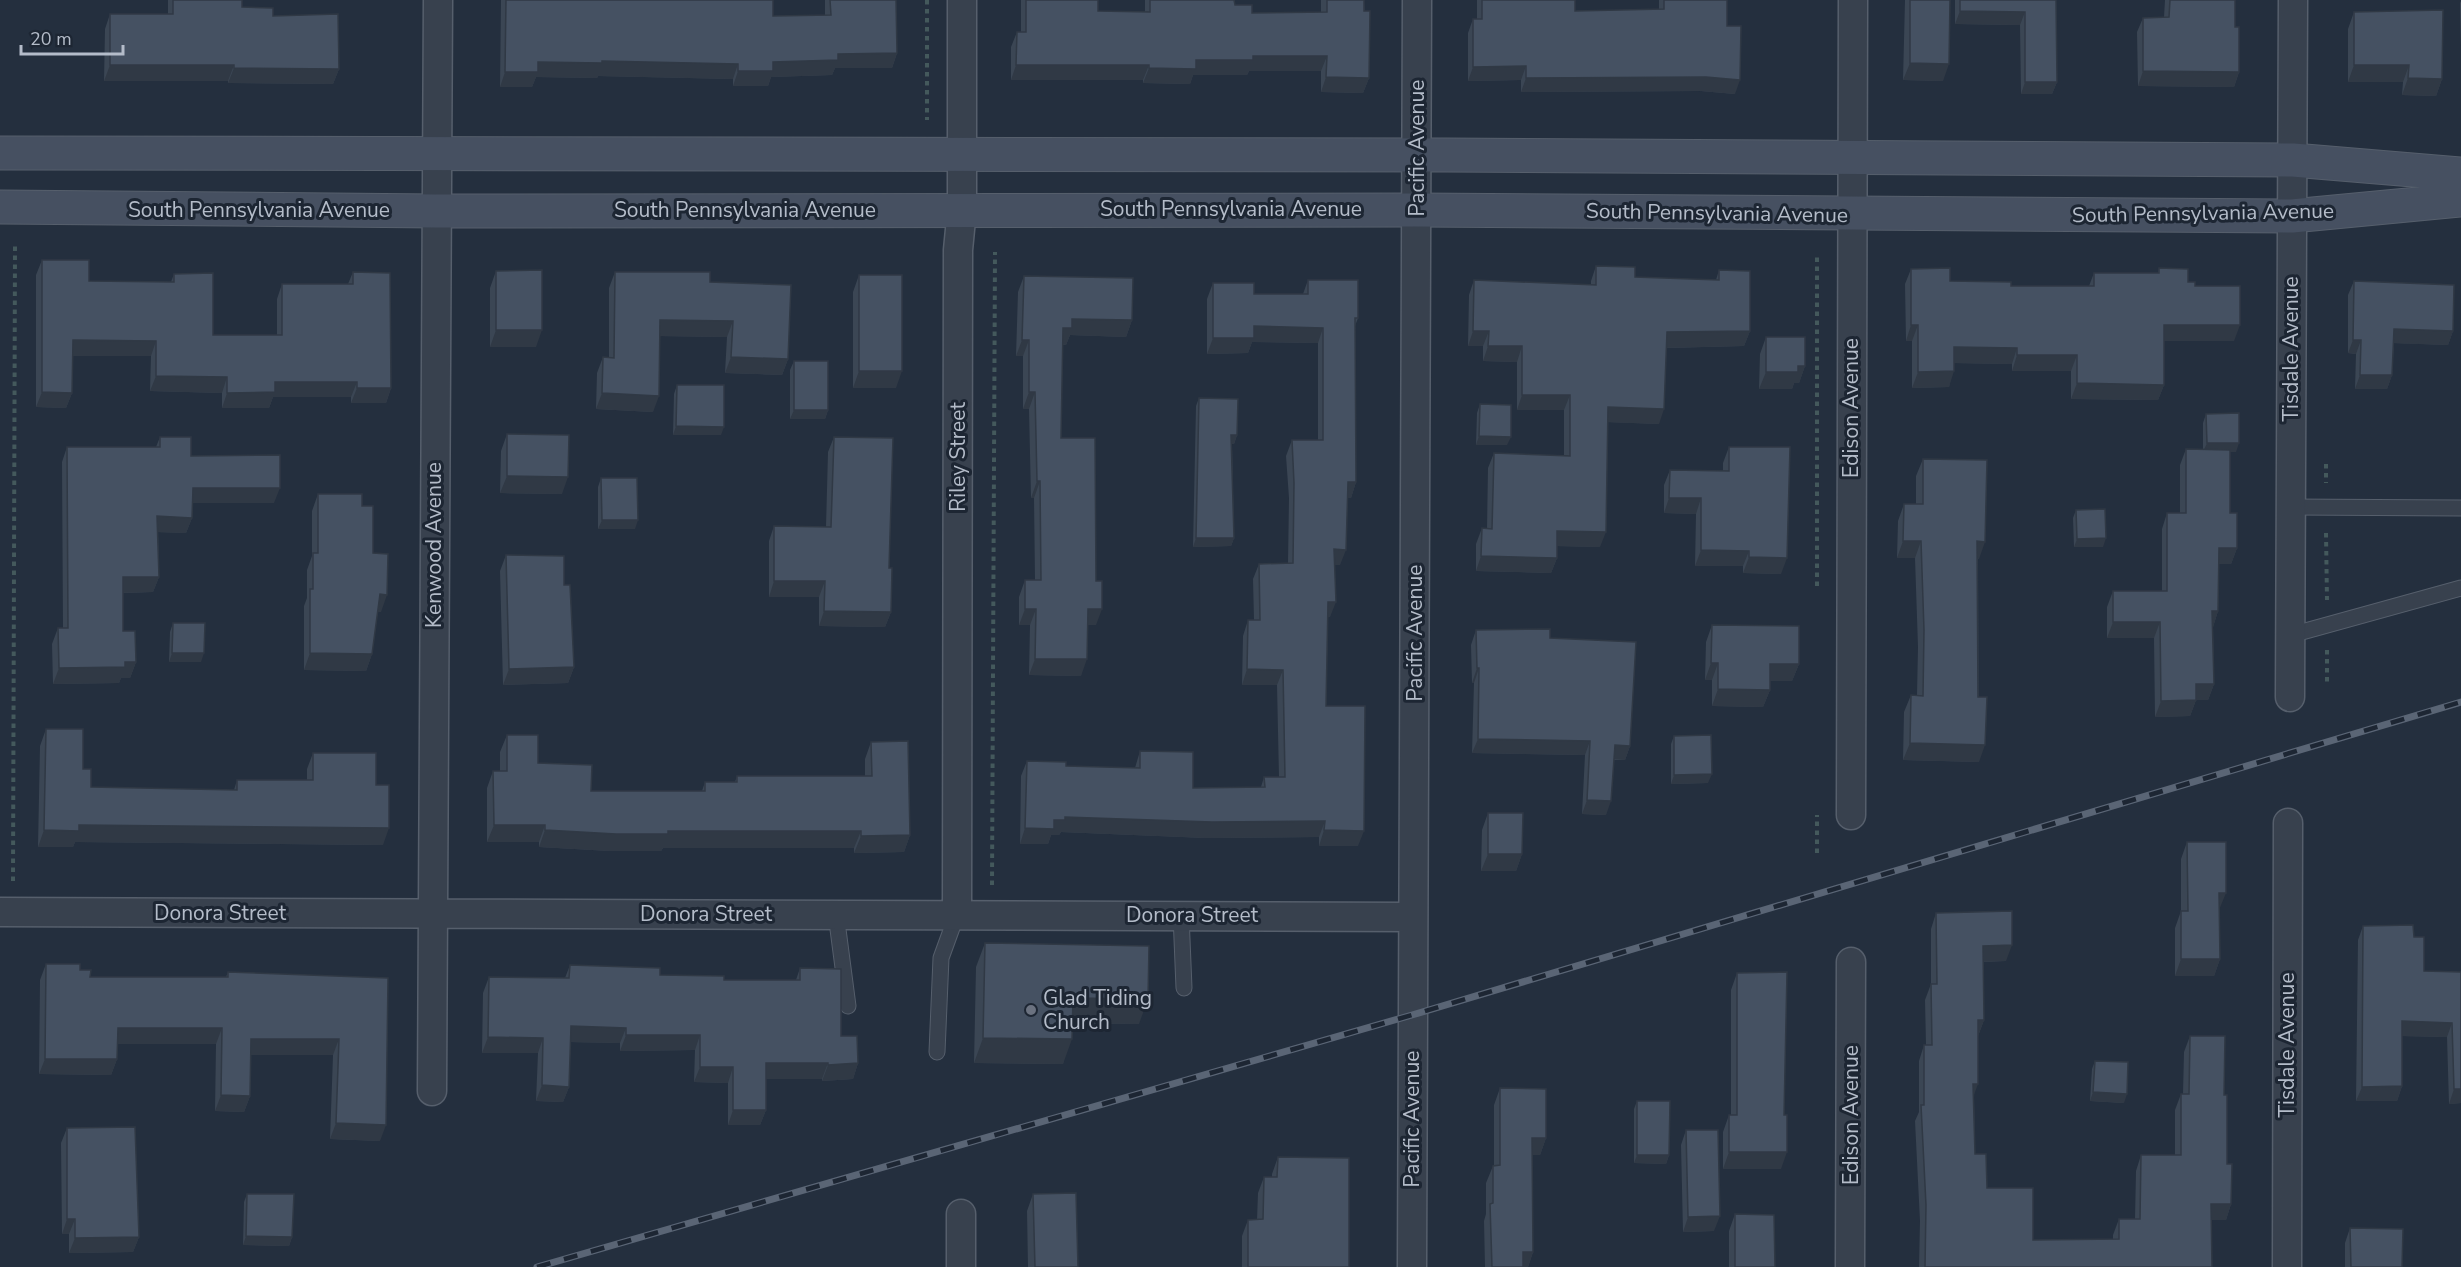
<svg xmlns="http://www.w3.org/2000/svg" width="2461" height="1267" viewBox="0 0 2461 1267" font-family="'Nunito Sans',sans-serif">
<rect width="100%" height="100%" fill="#242f3e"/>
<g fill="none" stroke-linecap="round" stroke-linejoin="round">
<g stroke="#565f6c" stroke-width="17">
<path id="service" d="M2291,507L2461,508
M2291,635L2461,588
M836,914L848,1006
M1181,915L1184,988
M937,1052L941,958L957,914"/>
</g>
<g stroke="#565f6c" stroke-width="31">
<path id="minor" d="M2290,697L2293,0
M1851,815L1853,0
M0,912L1413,917
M957,914L958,250L962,209V0
M432,1091L438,0
M961,1267V1214
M1412,1267L1417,0
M1850,1267L1851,962
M2287,1267L2288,823"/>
</g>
<g stroke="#565f6c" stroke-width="35">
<path id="secondary" d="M0,153L1446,155L2293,160L2461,174
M0,207L436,211L1417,210L2292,216L2461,200"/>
</g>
<path stroke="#44595c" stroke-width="4" stroke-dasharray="4.5 4.5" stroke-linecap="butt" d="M927,0V120
M2326,464V483
M2326,533L2327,600
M1817,586V254
M2327,650V685
M1817,853V815
M13,881L15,246
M992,885L995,252"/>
<use href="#service" stroke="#38414e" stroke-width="15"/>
<use href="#minor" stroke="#38414e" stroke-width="28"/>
<use href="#secondary" stroke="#465061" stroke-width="33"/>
<g stroke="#5a6575" stroke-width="7">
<path id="rail" d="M537,1267L1412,1015L2461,702"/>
</g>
<use href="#rail" stroke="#1d2633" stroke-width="4.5" stroke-dasharray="14" stroke-linecap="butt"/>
</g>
<path fill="#3b4654" d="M168,0H242V7L273,16L339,69L333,84L228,83V81H104L105,29L110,14H168Z
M501,0H773V16L825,15V0H896L897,53L892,68H835L832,75L771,77L768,86H733V79L598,76L597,78L536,77L532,87H500Z
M1021,0H1098V11L1145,12V0H1234L1235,5L1252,13L1321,12V0H1364L1369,78L1363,93L1321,92V71H1249L1247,75H1193L1190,84L1143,83V80H1011V47L1017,32H1021Z
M1477,0H1575V11L1659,9V0H1727V26L1735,94L1701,91L1521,92V80L1468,81V33L1473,19H1477Z
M1905,0H1950L1943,81L1903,80Z
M1955,0H2056L2057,82L2052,94H2021L2020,25L1955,24Z
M2165,0H2235V27L2239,72L2234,87L2138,86L2137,32L2143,18L2164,17Z
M2461,1V46L2460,3Z
M2354,12L2442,79L2436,96L2402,95L2403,82H2348V29Z
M42,260L89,281L171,282L174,274L213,335H277V299L282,284H348L353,272L391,388L386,403H351V397H273L269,408H222V393L150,391L151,356H73L72,393L66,408L36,407V275Z
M1596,266L1635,277L1716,280L1719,270L1750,331L1744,346L1666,348L1659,424L1608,422L1600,547L1557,546V558L1551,573L1476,571V544L1482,528L1487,529L1488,468L1494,453L1564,456V410H1517V362L1483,361V346H1468L1469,295L1474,280L1591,285V281Z
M2159,268L2188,282L2195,286L2234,341H2164V385L2158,400L2071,399V371H2012V364L1954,363L1949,387L1912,388V341H1906L1905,284L1911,269L1950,281L2011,286H2089L2094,273H2158Z
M496,271L536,347H490V288Z
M615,272L710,282L788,359L782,375L725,373L727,337L660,336L653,412L596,409L597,373L603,357H609V288Z
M859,275L896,388H853V292Z
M1024,276L1132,320L1126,337L1070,335L1066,345H1062L1061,438L1096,625H1087L1081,676L1029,675L1030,625H1019V597L1025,580H1035L1034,498H1031L1029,409H1023V356H1016L1018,292Z
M1308,280L1358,318L1355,326L1356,482L1351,498H1347L1340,565H1335L1330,617H1328L1326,706L1358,846H1319V837L1206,838L1061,832L1059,835H1051L1048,844H1020L1021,776L1027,761L1066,766L1135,768L1140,751L1193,788L1261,787L1264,777H1279L1277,685H1242L1243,636L1248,620H1254L1253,579L1259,564L1288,563L1289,498L1286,456L1292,440H1318V343L1252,342L1248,353L1207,354V299L1213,283L1254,294H1303Z
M2354,281L2453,331L2448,345L2394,343L2392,375L2387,389H2355L2356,354L2348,353V295Z
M1766,337L1805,366L1799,383H1794L1792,389H1759L1760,354Z
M794,361L828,410L825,419H790V370Z
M677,385L721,435H673L674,394Z
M1199,398L1237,435L1234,444H1232L1234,538L1231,546L1193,547L1196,406Z
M1480,404L1507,445H1476L1477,413Z
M2206,414L2236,452H2230V513L2237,548L2231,564H2219L2218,611L2213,627L2214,684L2208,700H2196L2190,716L2155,717L2154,638H2107V607L2113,591H2162V529L2167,513H2180V465L2186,449H2203V423Z
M507,434L562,494L500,493L501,451Z
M160,437L274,503H193L192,518L186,533L158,532L159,577L153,592L123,593V631L136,662L130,678H121L119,683L53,684L52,644L58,628H63L62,462L67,447H156Z
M834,437L889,568L891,612L885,627L819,626V597H769V541L774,526L826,527L828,452Z
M1729,447L1781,574L1743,573V566H1695L1696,514L1664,513V485L1670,470L1723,471V463Z
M1923,459L1979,559H1978L1979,762L1903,760L1904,712L1911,695H1917L1918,647L1915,558H1897L1898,521L1904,504H1916V476Z
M601,478L635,529H598V487Z
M318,494L362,506L373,553L381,612H377L372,654L366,671L304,670V606L307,598V570L312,556V511Z
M2076,510L2103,547H2074L2073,518Z
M506,555L564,585L574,667L568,683L503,685L500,571Z
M173,623L201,662H169L170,632Z
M1712,625L1799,664L1792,681H1770V690L1763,707L1712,706V680H1705L1706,642Z
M1476,630L1550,638L1630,746L1625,760H1614L1606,815L1582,814L1585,755L1472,753L1474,683H1472L1471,645Z
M46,729L83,769L91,787L234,790L237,780H307V769L313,753L376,785L383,845L75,842L73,847H38L40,746Z
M507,735L538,763L591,791H702L705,782H735L737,776H865V759L871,742L910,835L904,852L854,853V848H663L661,851H610L539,847V842H487V788L493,771H500V752Z
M1674,736L1708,783L1671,784V744Z
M1488,813L1522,854L1516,871H1481L1482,830Z
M2187,842L2219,910L2220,959L2214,976H2175V928L2181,911V859Z
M1936,913L2006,961L1983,962L1984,1020L1978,1036L1974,1097L1975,1154L1987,1188L2033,1240L2113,1239V1235L2119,1219H2135L2136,1171L2141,1155H2175V1110L2181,1094H2183L2184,1052L2190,1036L2224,1095L2227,1164L2231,1204L2226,1220H2211L2212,1267H1919L1920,1221L1915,1121L1919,1112V1061L1924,1045H1926L1925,1000L1931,984V929Z
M2363,926L2414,937L2424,971L2461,972V1103L2449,1104L2447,1037L2402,1036V1086L2397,1101H2356L2358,940Z
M985,943L1139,1024L1073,1023L1063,1064L974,1063L976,967Z
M46,964L80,970L90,977H226L228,972L388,978L380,1141L330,1139L333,1055H251L250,1096L244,1112L215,1111L216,1044H117V1059L111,1075L39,1074L40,980Z
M570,965L660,975L724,980H796L800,968L858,1063L853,1079L822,1081V1079H766V1110L760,1125H728V1083L694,1082L695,1050L620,1051V1043L570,1042L569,1087L563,1102L536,1101L538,1053H482L483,993L489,977L565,978Z
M1737,973L1781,1169H1723V1132L1729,1115H1731V990Z
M2095,1061L2124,1103L2090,1101L2092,1069Z
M1500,1088L1546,1138L1540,1155H1532L1533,1252L1528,1267H1485L1484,1221L1486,1214V1183L1493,1166H1494V1105Z
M1637,1101L1669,1155L1666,1164L1634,1163V1109Z
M67,1128L139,1237L133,1252L69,1253V1234H62L61,1143Z
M1686,1130L1714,1231L1683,1232L1681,1145Z
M1278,1157L1349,1267H1242V1236L1248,1220H1257L1258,1193L1264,1177H1272V1174Z
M247,1194L292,1237L289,1246L243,1245L244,1202Z
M1033,1194L1078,1267H1028L1027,1211Z
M1735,1214L1775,1267H1729V1231Z
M2350,1228L2402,1267H2345V1243Z"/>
<path fill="#303945" d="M1960,11L2025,12L2020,25L1955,24Z
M897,53L892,68H835L832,75L771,77L768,86H733L738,71L773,62L838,54Z
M1253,56H1327L1321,71H1249L1247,75H1193L1190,84L1143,83L1149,68L1196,60Z
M602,61L738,64L733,79L598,76L597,78L536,77L532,87H500L505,72L538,62Z
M1910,63L1949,64L1943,81L1903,80Z
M110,65H234L228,81H104Z
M1016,65H1149L1143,80H1011Z
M2354,65H2409L2403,82H2348Z
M1526,66L1521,80L1468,81L1473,67Z
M234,68L339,69L333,84L228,83Z
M2143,71L2239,72L2234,87L2138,86Z
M1326,77L1369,78L1363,93L1321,92Z
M1706,77L1740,80L1735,94L1701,91L1521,92L1526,78Z
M2408,78L2442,79L2436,96L2402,95Z
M2025,82H2057L2052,94H2021Z
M1072,319L1132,320L1126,337L1070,335L1066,345L1057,344L1063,328Z
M660,320L733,321L727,337L654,336Z
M1911,325H1918L1912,341H1906Z
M2164,325H2240L2234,341H2158Z
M1254,326L1323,328L1318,343L1252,342L1248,353L1207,354L1213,338Z
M2394,329L2453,331L2448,345L2389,343Z
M496,330H542L536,347H490Z
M1473,331H1489L1483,346H1468Z
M1750,331L1744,346L1661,348L1667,332Z
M73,340L156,341L151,356H68Z
M1022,340H1029L1023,356H1016Z
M2353,340H2361L2356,354L2348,353Z
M1488,346H1522L1517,362L1483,361Z
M1954,347L2017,348L2012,364L1949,363Z
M2017,355H2077L2071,371H2012Z
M731,357L788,359L782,375L725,373Z
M1798,366H1805L1799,383H1794L1792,389H1759L1766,372Z
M859,371H902L896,388H853Z
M1954,371L1949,387L1912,388L1918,372Z
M2360,375H2392L2387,389H2355Z
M156,376L227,377L222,393L150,391Z
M275,382H357L351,397H273L269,408H222L227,393Z
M2077,383L2164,385L2158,400L2071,399Z
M357,388H391L386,403H351Z
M42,392L72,393L66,408L36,407Z
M1029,392H1035L1029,409H1023Z
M602,393L659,396L653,412L596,409Z
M1522,395H1570L1564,410H1517Z
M1608,407L1664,409L1659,424L1603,422Z
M794,410H828L825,419H790Z
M676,426L724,427L721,435H673Z
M1231,435H1237L1234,444H1228Z
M1479,436L1511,437L1507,445H1476Z
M2207,443H2239L2236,452H2203Z
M507,476L568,477L562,494L500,493Z
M1037,481H1040L1034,498H1031Z
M1348,482H1356L1351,498H1342Z
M193,488H280L274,503H188Z
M1669,498H1701L1696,514L1664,513Z
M157,516L192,518L186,533L152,532Z
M602,520H638L635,529H598Z
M1557,531L1606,532L1600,547L1552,546Z
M1196,538H1234L1231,546L1193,547Z
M2106,538L2103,547H2074L2077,539Z
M1903,541H1921L1915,558H1897Z
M1977,541L1985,542L1979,559L1971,558Z
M2219,548H2237L2231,564H2213Z
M1334,549L1346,550L1340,565H1329Z
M1701,550L1749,551L1743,566H1695Z
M1481,556L1557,558L1551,573L1476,571Z
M1749,557L1787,558L1781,574L1743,573Z
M123,577H159L153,592L117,593Z
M774,581H825L819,597H769Z
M380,594L387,595L381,612H373Z
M1328,602H1336L1330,617L1322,618Z
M1025,609H1036L1030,625H1019Z
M1088,609H1102L1096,625H1082Z
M824,611L891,612L885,627L819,626Z
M2212,611H2218L2213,627Z
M2113,622H2160L2154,638H2107Z
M172,653H204L201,662H169Z
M310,653L372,654L366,671L304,670Z
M1035,659H1087L1081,676L1029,675Z
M125,662H136L130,678H121L119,683L53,684L59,668Z
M1711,663H1718L1712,680H1705Z
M1770,664H1799L1792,681H1764Z
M574,667L568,683L503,685L509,669Z
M1477,668H1479L1474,683H1472Z
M1247,669L1283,670L1277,685H1242Z
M2196,684H2214L2208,700H2190Z
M1718,689L1770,690L1763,707L1712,706Z
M2196,700L2190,716L2155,717L2161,701Z
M1478,739L1590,741L1585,755L1472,753Z
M1910,743L1985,745L1979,762L1903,760Z
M1615,745L1630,746L1625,760L1610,759Z
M1712,774L1708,783L1671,784L1674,775Z
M1587,800L1611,801L1606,815L1582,814Z
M1065,817L1325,821L1319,837L1206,838L1061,832L1059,835H1051L1048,844H1020L1025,828Z
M79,825L389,828L383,845L75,842L73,847H38L44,830Z
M494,825H545L539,842H487Z
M545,830L668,831H861L854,848H663L661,851H610L539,847Z
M1324,830L1364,831L1358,846H1319Z
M910,835L904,852L854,853L861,836Z
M1488,854H1522L1516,871H1481Z
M2219,893H2226L2219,910Z
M2012,945L2006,961L1977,962L1983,946Z
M2181,959H2220L2214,976H2175Z
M1073,998L1148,999L1139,1024L1064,1023Z
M1978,1020H1984L1978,1036Z
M2402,1021L2452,1023L2447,1037L2397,1036Z
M571,1026L626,1028L620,1043L565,1042Z
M118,1028H222L216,1044H112Z
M626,1035H700L695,1050L620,1051Z
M488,1037L543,1038L538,1053H482Z
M983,1038L1072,1039L1063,1064L974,1063Z
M251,1039H339L333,1055H245Z
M45,1059H117L111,1075L39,1074Z
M766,1063H828L822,1079H760Z
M858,1063L853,1079L822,1081L828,1065Z
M700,1067H733L728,1083L694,1082Z
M1973,1084H1978L1972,1100Z
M542,1085L569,1087L563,1102L536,1101Z
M2402,1086L2397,1101H2356L2362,1087Z
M2454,1089H2461V1103L2449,1104Z
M2093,1092L2127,1094L2124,1103L2090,1101Z
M221,1095L250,1096L244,1112L215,1111Z
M733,1110H766L760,1125H728Z
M336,1123L386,1125L380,1141L330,1139Z
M1532,1138H1546L1540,1155H1526Z
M1729,1152H1787L1781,1169H1723Z
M1637,1155H1669L1666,1164L1634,1163Z
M2211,1204H2231L2226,1220H2205Z
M1720,1216L1714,1231L1683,1232L1688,1217Z
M67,1219H75L69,1234H62Z
M246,1236L292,1237L289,1246L243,1245Z
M139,1237L133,1252L69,1253L75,1238Z
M1523,1252H1533L1528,1267H1518Z"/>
<path fill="#455162" stroke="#303945" stroke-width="1.5" d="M173,0H242V7L273,8V16L338,14L339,69L234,68V65H110V14H173Z
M506,0H773V16L831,15L830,0H896L897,53L838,54V60L773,62V71H738V64L602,61V63L538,62V72H505Z
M1026,0H1098V11L1150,12V0H1234L1235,5H1252V13L1327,12V0H1364V11H1370L1369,78L1326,77L1327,56H1253V60H1196V69L1149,68V65H1016L1017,32H1026Z
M1482,0H1575V11L1664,9V0H1727V26H1741L1740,80L1706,77L1526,78V66L1473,67V19H1482Z
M1910,0H1950L1949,64L1910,63Z
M1960,0H2056L2057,82H2025V12L1960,11Z
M2170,0H2235V27H2239V72L2143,71V18L2169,17Z
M2443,10L2442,79L2408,78L2409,65H2354V12Z
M42,260H89V281L174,282V274L213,273V335H282V284H353V272L390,273L391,388H357V382H275V392L227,393V377L156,376V341L73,340L72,393L42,392Z
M1596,266L1635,267V277L1719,280V270L1750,271V331L1667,332L1664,409L1608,407L1606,532L1557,531V558L1481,556L1482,528L1492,529L1494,453L1570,456V395H1522V346H1488L1489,331H1473L1474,280L1596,285Z
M1950,268V281L2011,282V286H2094V273H2159V268L2188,269V282H2195V286H2240V325H2164V385L2077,383V355H2017V348L1954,347V371L1918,372V325H1911V269Z
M542,270V330H496V271Z
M615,272H710V282L791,285L788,359L731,357L733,321L660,320L659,396L602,393L603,357L614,358Z
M859,275H902V371H859Z
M1024,276L1133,278L1132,320L1072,319V328H1063L1061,438H1095L1096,581H1102V609H1088L1087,659H1035L1036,609H1025V580H1041L1040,481H1037L1035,392H1029V340H1022Z
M1308,280H1358V318H1355L1356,482H1348L1346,550L1334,549L1336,602H1328L1326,706H1365L1364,831L1324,830L1325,821L1212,822L1065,817V820H1054V829L1025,828L1027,761L1066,762V766L1140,768V751L1193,752V788L1265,787L1264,777H1285L1283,670L1247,669L1248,620H1260L1259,564L1293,563L1294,483L1292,440H1323V328L1254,326V338H1213V283H1254V294H1308Z
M2354,281L2454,285L2453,331L2394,329L2392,375H2360L2361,340H2353Z
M1766,337H1805V366H1798V372H1766Z
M794,361H828V410H794Z
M677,385H724V427L676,426Z
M1199,398L1238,399L1237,435H1231L1234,538H1196Z
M1480,404L1511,405V437L1479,436Z
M2239,413V443H2207L2206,414Z
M507,434L569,435L568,477L507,476Z
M160,437H191V456L280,455V488H193L192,518L157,516L159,577H123V631H135L136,662H125V667L59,668L58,628H68L67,447H160Z
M834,437L893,438L889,568H892L891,612L824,611L825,581H774V526L831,527Z
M1729,447H1790L1787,558L1749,557V551L1701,550V498H1669L1670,470L1729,471Z
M2186,449L2230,450V513H2237V548H2219L2218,611H2212L2214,684H2196V700L2161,701L2160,622H2113V591H2167V513H2186Z
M1923,459L1987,460L1985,542L1977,541L1978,697H1987L1985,745L1910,743L1911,695L1923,696L1924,630L1921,541H1903L1904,504H1923Z
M601,478H637L638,520H602Z
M318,494H362V506H373V553L388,554L387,595L380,594L372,654L310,653V589H313V553H318Z
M2105,509L2106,538L2077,539L2076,510Z
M506,555L564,556V585H570L574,667L509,669Z
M173,623H205L204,653H172Z
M1712,625L1799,626V664H1770V690L1718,689V663H1711Z
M1550,629V638L1636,642L1630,746L1615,745L1611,801L1587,800L1590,741L1478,739L1479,668H1477L1476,630Z
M46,729H83V769H91V787L237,790V780H313V753H376V785H389V828L79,825V831L44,830Z
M507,735H538V763L592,765L591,791H705V782H737V776H872L871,742L908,741L910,835L861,836V831H668V834H616L545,830V825H494L493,771H507Z
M1711,735L1712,774L1674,775V736Z
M1488,813H1523L1522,854H1488Z
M2187,842H2226V893H2219L2220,959H2181V911H2188Z
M2012,911V945L1983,946L1984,1020H1978V1084H1973L1975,1154H1986L1987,1188H2033V1240L2119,1239V1219H2140L2141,1155H2181V1094H2189L2190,1036H2225L2224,1095H2227V1164H2232L2231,1204H2211L2212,1267H1925L1926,1205L1921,1105H1924V1045H1932L1931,984H1937L1936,913Z
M2413,925L2414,937H2424V971L2461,972V1089H2454L2452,1023L2402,1021V1086L2362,1087L2363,926Z
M985,943L1149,946L1148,999L1073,998L1072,1039L983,1038Z
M46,964H80V970H91L90,977H228V972L388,978L386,1125L336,1123L339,1039H251L250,1096L221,1095L222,1028H118L117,1059H45Z
M570,965L660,968V975L724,976V980H800V968L841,969V1036H857L858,1063L828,1065V1063H766V1110H733V1067H700V1035H626V1028L571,1026L569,1087L542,1085L543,1038L488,1037L489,977L569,978Z
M1787,972L1784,1115H1787V1152H1729V1115H1737V973Z
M2095,1061L2128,1062L2127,1094L2093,1092Z
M1500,1088L1546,1089V1138H1532L1533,1252H1523V1267H1492L1490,1204L1493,1203V1166L1500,1165Z
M1637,1101H1670L1669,1155H1637Z
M135,1127L139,1237L75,1238V1219H67V1128Z
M1686,1130H1718L1720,1216L1688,1217Z
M1278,1157L1349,1158V1267H1248V1220L1263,1219L1264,1177H1277Z
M1076,1193L1078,1267H1035L1033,1194Z
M247,1194H294L292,1237L246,1236Z
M1735,1214L1774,1215L1775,1267H1735Z
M2350,1228L2403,1229L2402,1267H2351Z"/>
<circle fill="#6b7280" stroke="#1d2633" stroke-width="2" cx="1031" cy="1010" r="6"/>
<g text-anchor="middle" stroke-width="6" stroke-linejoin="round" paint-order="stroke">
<g font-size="21" fill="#b4bcc9" stroke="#1d2633">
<text transform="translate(1417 148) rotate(-90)" y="7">Pacific Avenue</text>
<text x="1231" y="216">South Pennsylvania Avenue</text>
<text x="259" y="217">South Pennsylvania Avenue</text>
<text x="745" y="217">South Pennsylvania Avenue</text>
<text transform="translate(1717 213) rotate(1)" y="7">South Pennsylvania Avenue</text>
<text transform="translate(2203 213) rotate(-1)" y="7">South Pennsylvania Avenue</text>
<text transform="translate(2291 349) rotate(-90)" y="7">Tisdale Avenue</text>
<text transform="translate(1851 408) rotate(-90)" y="7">Edison Avenue</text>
<text transform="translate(958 457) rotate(-90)" y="7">Riley Street</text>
<text transform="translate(434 545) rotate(-90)" y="7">Kenwood Avenue</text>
<text transform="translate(1415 633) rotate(-90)" y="7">Pacific Avenue</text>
<text x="220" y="920">Donora Street</text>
<text x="706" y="921">Donora Street</text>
<text x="1192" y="922">Donora Street</text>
<text transform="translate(2287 1045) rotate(-90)" y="7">Tisdale Avenue</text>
<text transform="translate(1851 1115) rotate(-90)" y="7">Edison Avenue</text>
<text transform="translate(1412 1119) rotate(-90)" y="7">Pacific Avenue</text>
</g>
<g font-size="21" fill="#b4bcc9" stroke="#1d2633" text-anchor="start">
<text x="1043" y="1005">Glad Tiding<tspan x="1043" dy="24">Church</tspan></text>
</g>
</g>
<path d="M21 45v9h102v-9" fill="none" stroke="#b4bcc9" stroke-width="3"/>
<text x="30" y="45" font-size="18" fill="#b4bcc9" stroke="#1d2633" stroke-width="4.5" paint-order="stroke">20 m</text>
</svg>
